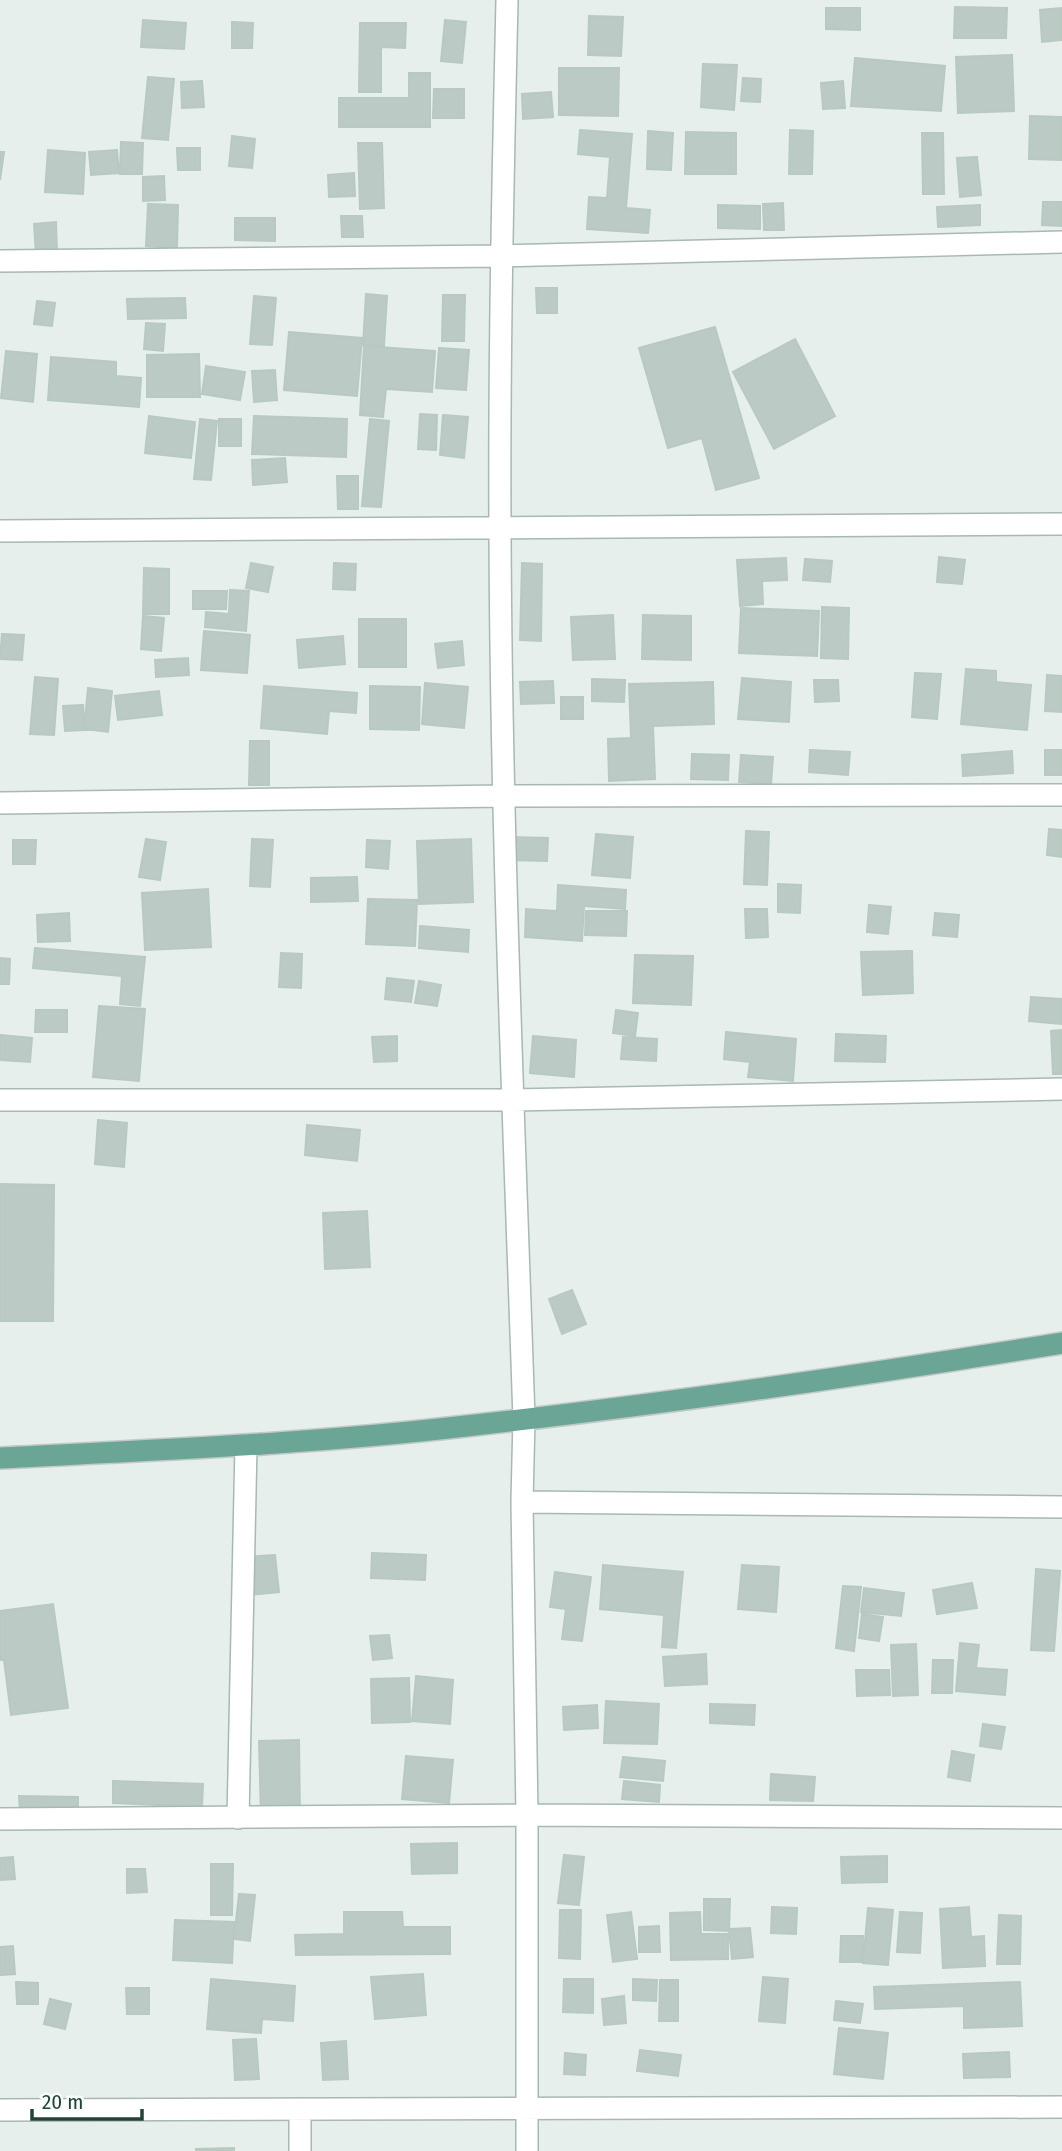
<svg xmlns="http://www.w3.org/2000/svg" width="1062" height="2151" viewBox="0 0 1062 2151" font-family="'Fira Sans Condensed',sans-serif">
<rect width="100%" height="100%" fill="#e6efeb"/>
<path fill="#bbcac4" stroke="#b8c9c2" stroke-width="2" d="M955,7L1007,8L1006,38H954Z
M826,8H860V30L826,29Z
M1062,8V40L1042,42L1040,10Z
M589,16L623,17L621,56L588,55Z
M143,20L186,23L184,49L141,47Z
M445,20L466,22L462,63L441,61Z
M232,22L253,23L252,48H232Z
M360,23H406L405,48L381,47V92H359Z
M1012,55L1014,111L958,113L956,57Z
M855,58L945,66L941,111L851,106Z
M703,64L737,65L734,110L701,107Z
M559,68H619L618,116L559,115Z
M409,73H430V127H339V98H409Z
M148,77L174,79L168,140L142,138Z
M743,78L761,79L760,102L741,101Z
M202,81L204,107L182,108L181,82Z
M843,81L845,108L823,109L821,83Z
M434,89H464V118H433Z
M551,92L553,117L523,119L522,94Z
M1030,116L1062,117V160L1029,159Z
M580,130L632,134L626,208L650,210L648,233L587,229L589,197L607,198L610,157L578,154Z
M790,130L813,131L812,174H789Z
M648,131L673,133L671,170L647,169Z
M686,132L736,133V174H685Z
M922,133H943L944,194H923Z
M232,136L255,139L252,168L229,166Z
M121,142L143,143L142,174H120Z
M358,143H382L384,208L360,209Z
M177,148H200V170H178Z
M48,150L85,153L83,194L45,192Z
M117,150L119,173L91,175L89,152Z
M0,152H4L0,180Z
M977,157L981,195L960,197L957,158Z
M354,173L355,196L329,197L328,175Z
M164,176L165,200L143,201V177Z
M1043,202H1062V226L1042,225Z
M783,203L784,230H764L763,204Z
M148,204L178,205L177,248L146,246Z
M718,205L760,206V229L718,228Z
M980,205V225L938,227L937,207Z
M341,216H362L363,237H342Z
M235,218H275V241L235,240Z
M56,222L57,253L36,254L34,224Z
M536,288H557V313H537Z
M366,294L387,296L384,346L363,345Z
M443,295H465L464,341H442Z
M254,296L276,298L272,345L250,344Z
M185,298L186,318L128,319L127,299Z
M37,301L55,303L52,326L34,324Z
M146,323L165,324L163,351L144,349Z
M715,327L759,478L716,490L702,438L668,448L639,348Z
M289,332L362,338L357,396L284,390Z
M795,339L835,416L774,449L733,372Z
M364,346L435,351L432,392L386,389L383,417L360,415Z
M439,348L469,350L466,390L436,388Z
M6,351L37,354L33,402L1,398Z
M199,354L200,397H147V355Z
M51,357L116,362V376L141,378L139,407L48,400Z
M206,366L245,372L240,400L202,394Z
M275,370L277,400L254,402L252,371Z
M420,414L437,415L436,450L418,449Z
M443,415L468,417L464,458L440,455Z
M149,416L195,422L191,458L145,453Z
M254,416L347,419L346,457L252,454Z
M200,419L217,421L211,480L194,479Z
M219,419H241V446H219Z
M370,419L389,421L381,507L362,506Z
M285,458L287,482L253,485L252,460Z
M337,476H358V509H338Z
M939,557L965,560L962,584L937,582Z
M786,558L787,580L762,581L763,604L740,606L737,560Z
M805,559L832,561L830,582L803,580Z
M251,563L273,567L268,592L246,588Z
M334,563L356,564L355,590L333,589Z
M522,563L542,564L541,641L520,640Z
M144,568L169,569V614H143Z
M230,590L249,591L246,631L205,627L206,612L229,614Z
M193,591H227L226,609H193Z
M822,607L849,608L848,659L821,658Z
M741,608L819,611L817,656L739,653Z
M613,615L615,659L573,660L571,617Z
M643,615L691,616V660L642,659Z
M143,616L164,618L161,651L141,649Z
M359,619H406V667H359Z
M204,631L250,635L247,673L201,670Z
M2,634L24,635L22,660L0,659Z
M343,636L345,664L299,668L297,640Z
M462,641L464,665L438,668L435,644Z
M188,658L189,675L156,677L155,660Z
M966,669L996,671V682L1031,685L1027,730L961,724Z
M915,673L941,674L937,719L912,717Z
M1047,675L1062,676V712L1045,711Z
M35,677L58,679L54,735L30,734Z
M742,678L791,682L789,722L738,719Z
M592,679L625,680L624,702L592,701Z
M814,680H838L839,701L815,702Z
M553,681L554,703L521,704L520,682Z
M713,682L714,724L653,726L655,779L609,781L608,739L631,738L629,684Z
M425,683L468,687L464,728L422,724Z
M264,686L357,693L356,713L329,711L327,734L261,728Z
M370,686L420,687L419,730L370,729Z
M88,688L112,691L108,732L84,729Z
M159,691L162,715L118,720L115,696Z
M561,697H583V719H561Z
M83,705L84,730L65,731L63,706Z
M250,741H269V785H249Z
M810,750L850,752L848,775L809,772Z
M1045,750H1062V775H1045Z
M1012,751L1013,773L963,776L962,755Z
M692,754L729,755L728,780L691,779Z
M741,755L773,757L771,784L739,782Z
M1049,829L1062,830V857L1047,855Z
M746,831L769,832L767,885L744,884Z
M596,834L633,837L630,878L592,875Z
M510,837L548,838L547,861L510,860Z
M146,839L166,842L160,880L139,877Z
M252,839L273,840L270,887L250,886Z
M471,839L473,902L419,904L417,841Z
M13,840H36L35,864H13Z
M367,840L390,841L388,869L366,867Z
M357,877L358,901L311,902V878Z
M778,884L801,885L800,913L778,912Z
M558,885L626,890L625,909L584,906L582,941L525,937L526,909L557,911Z
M208,889L211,947L145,950L142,893Z
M368,899L417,900L415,946L366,944Z
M869,905L891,907L888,934L867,932Z
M745,909H767L768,937L746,938Z
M586,911H627L626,936L585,935Z
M69,913L70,941L38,942L37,915Z
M935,913L959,915L957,937L933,935Z
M420,926L469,930L468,952L419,948Z
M35,948L145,957L140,1006L120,1004L122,976L33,968Z
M912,951L913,993L863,995L861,952Z
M281,953L302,954L301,988L279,987Z
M635,955L693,956L691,1005L633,1003Z
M0,958L10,959L9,984H0Z
M387,978L414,981L411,1002L385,999Z
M419,981L441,985L437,1006L415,1003Z
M1031,997L1062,999V1024L1029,1021Z
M99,1006L145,1009L139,1081L93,1077Z
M36,1010H67V1032H35Z
M616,1010L638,1013L635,1036L613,1033Z
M1062,1030V1074H1053L1051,1031Z
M726,1032L796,1039L793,1081L748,1077L750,1062L724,1059Z
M836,1034L886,1036L885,1062L835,1061Z
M0,1035L32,1038L30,1062L0,1060Z
M397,1036V1061L374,1062L372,1037Z
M533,1036L576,1040L574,1077L530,1073Z
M623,1037L657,1039L656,1061L621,1059Z
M98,1120L127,1123L124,1167L95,1164Z
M307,1125L360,1130L357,1161L305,1155Z
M0,1184L54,1185L53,1321H0Z
M367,1211L370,1267L325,1269L323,1213Z
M572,1290L586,1324L562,1334L549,1299Z
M372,1553L426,1555L425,1580L371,1578Z
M275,1555L279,1592L248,1595L244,1557Z
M603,1565L683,1572L676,1648L662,1647L664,1615L600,1609Z
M742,1565L779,1567L776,1612L738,1609Z
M1036,1569L1060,1571L1054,1651L1031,1650Z
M555,1572L591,1577L582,1641L562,1639L566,1609L550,1607Z
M972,1583L977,1608L937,1614L933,1590Z
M843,1586L861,1587L854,1651L836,1648Z
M864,1588L904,1593L901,1616L861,1612Z
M53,1604L68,1708L11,1715L4,1660H0V1611Z
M862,1614L883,1617L879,1641L859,1638Z
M389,1635L392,1658L373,1660L370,1636Z
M960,1643L979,1645L976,1668L1007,1670L1005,1695L956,1691Z
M916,1644L918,1695L893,1696L891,1645Z
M706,1654L707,1684L665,1686L663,1657Z
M933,1660H953L952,1693H932Z
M856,1670H889L890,1695L857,1696Z
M416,1676L453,1680L450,1724L412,1721Z
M409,1678L410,1722L372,1723L371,1679Z
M606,1701L659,1704L657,1744L604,1743Z
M710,1704L755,1705L754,1725L710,1723Z
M597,1705L598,1728L564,1730L563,1707Z
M983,1724L1005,1727L1001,1749L980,1746Z
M299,1740L300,1816L261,1817L259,1741Z
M952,1751L974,1755L970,1781L948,1777Z
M406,1756L453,1760L449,1803L402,1799Z
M623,1757L665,1761L663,1781L620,1777Z
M771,1774L815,1777L813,1801L770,1800Z
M113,1781L203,1784L202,1807L113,1803Z
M624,1781L660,1785L659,1802L622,1799Z
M19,1796L78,1797V1814L20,1813Z
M457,1843V1873L412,1874L411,1844Z
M564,1855L584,1857L579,1905L558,1903Z
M887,1856V1882L842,1883L841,1857Z
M13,1857L15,1879L0,1880V1858Z
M211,1864H233L232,1915H211Z
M127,1869H145L147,1892L127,1893Z
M239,1894L255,1895L250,1941L234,1939Z
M704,1899H730L729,1931L704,1930Z
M772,1907L797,1908L796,1934L771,1933Z
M969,1907L971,1937L984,1936L985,1966L943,1968L940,1909Z
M868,1908L893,1910L888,1965L863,1963Z
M560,1910H581L580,1959L559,1958Z
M344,1912H402L403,1927H450V1954L296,1955L295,1935L344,1934Z
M631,1912L637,1959L613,1962L607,1915Z
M700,1912L701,1934H728V1959L671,1960L670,1913Z
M900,1912L922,1913L920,1953L897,1952Z
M999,1915L1021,1916L1020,1964H997Z
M175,1920L234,1922L232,1963L173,1960Z
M659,1926L660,1952H639V1927Z
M750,1928L753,1957L732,1959L729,1929Z
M841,1936H863L862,1962H840Z
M13,1946L15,1974L0,1975V1947Z
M423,1974L426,2015L375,2019L371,1977Z
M763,1977L788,1979L785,2023L759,2021Z
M211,1979L295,1986L293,2021L262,2019L261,2033L207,2029Z
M564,1979H593V2013L563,2012Z
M633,1979L657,1980L656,2001L633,2000Z
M660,1980H678V2021H659Z
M16,1982L38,1983V2004H17Z
M1020,1982L1022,2026L964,2028V2006L875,2009L874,1987Z
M126,1988H149V2014H127Z
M624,1996L626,2023L604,2025L602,1999Z
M50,1999L71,2004L65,2029L44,2024Z
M836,2001L863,2004L860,2023L834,2020Z
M839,2028L888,2033L883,2079L834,2074Z
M256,2039L259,2079L235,2080L233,2040Z
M346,2041L348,2079L323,2080L321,2043Z
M640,2050L681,2055L678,2076L637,2071Z
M1009,2052L1010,2077L964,2078L963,2054Z
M565,2053L586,2055L585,2075L564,2074Z
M234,2148V2151H196V2149Z"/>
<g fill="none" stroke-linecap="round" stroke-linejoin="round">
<g stroke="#a8b8b2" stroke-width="24">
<path id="minor" d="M507,0C503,176 499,352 500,528C501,825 514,1122 524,1419L522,1502L527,1815V2151
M0,261L501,256L1062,242
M0,531L1062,524
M0,803L503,796L1062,795
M0,1100H513L1062,1089
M522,1502L1062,1507
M238,1818L246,1445
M0,1819L527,1815L1062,1818
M0,2110L1062,2107
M300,2151V2109"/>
</g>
<g stroke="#c2cac8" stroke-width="24">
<path id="primary" d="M0,1458C156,1450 311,1444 466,1426C666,1404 864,1375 1062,1343"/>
</g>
<use href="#minor" stroke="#fff" stroke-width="21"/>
<use href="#primary" stroke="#6aa596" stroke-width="21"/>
</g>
<path d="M32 2109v10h110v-10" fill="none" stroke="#24423a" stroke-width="3.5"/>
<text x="42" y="2109" font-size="21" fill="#24423a" stroke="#f7fbf9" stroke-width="5" paint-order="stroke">20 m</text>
</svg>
